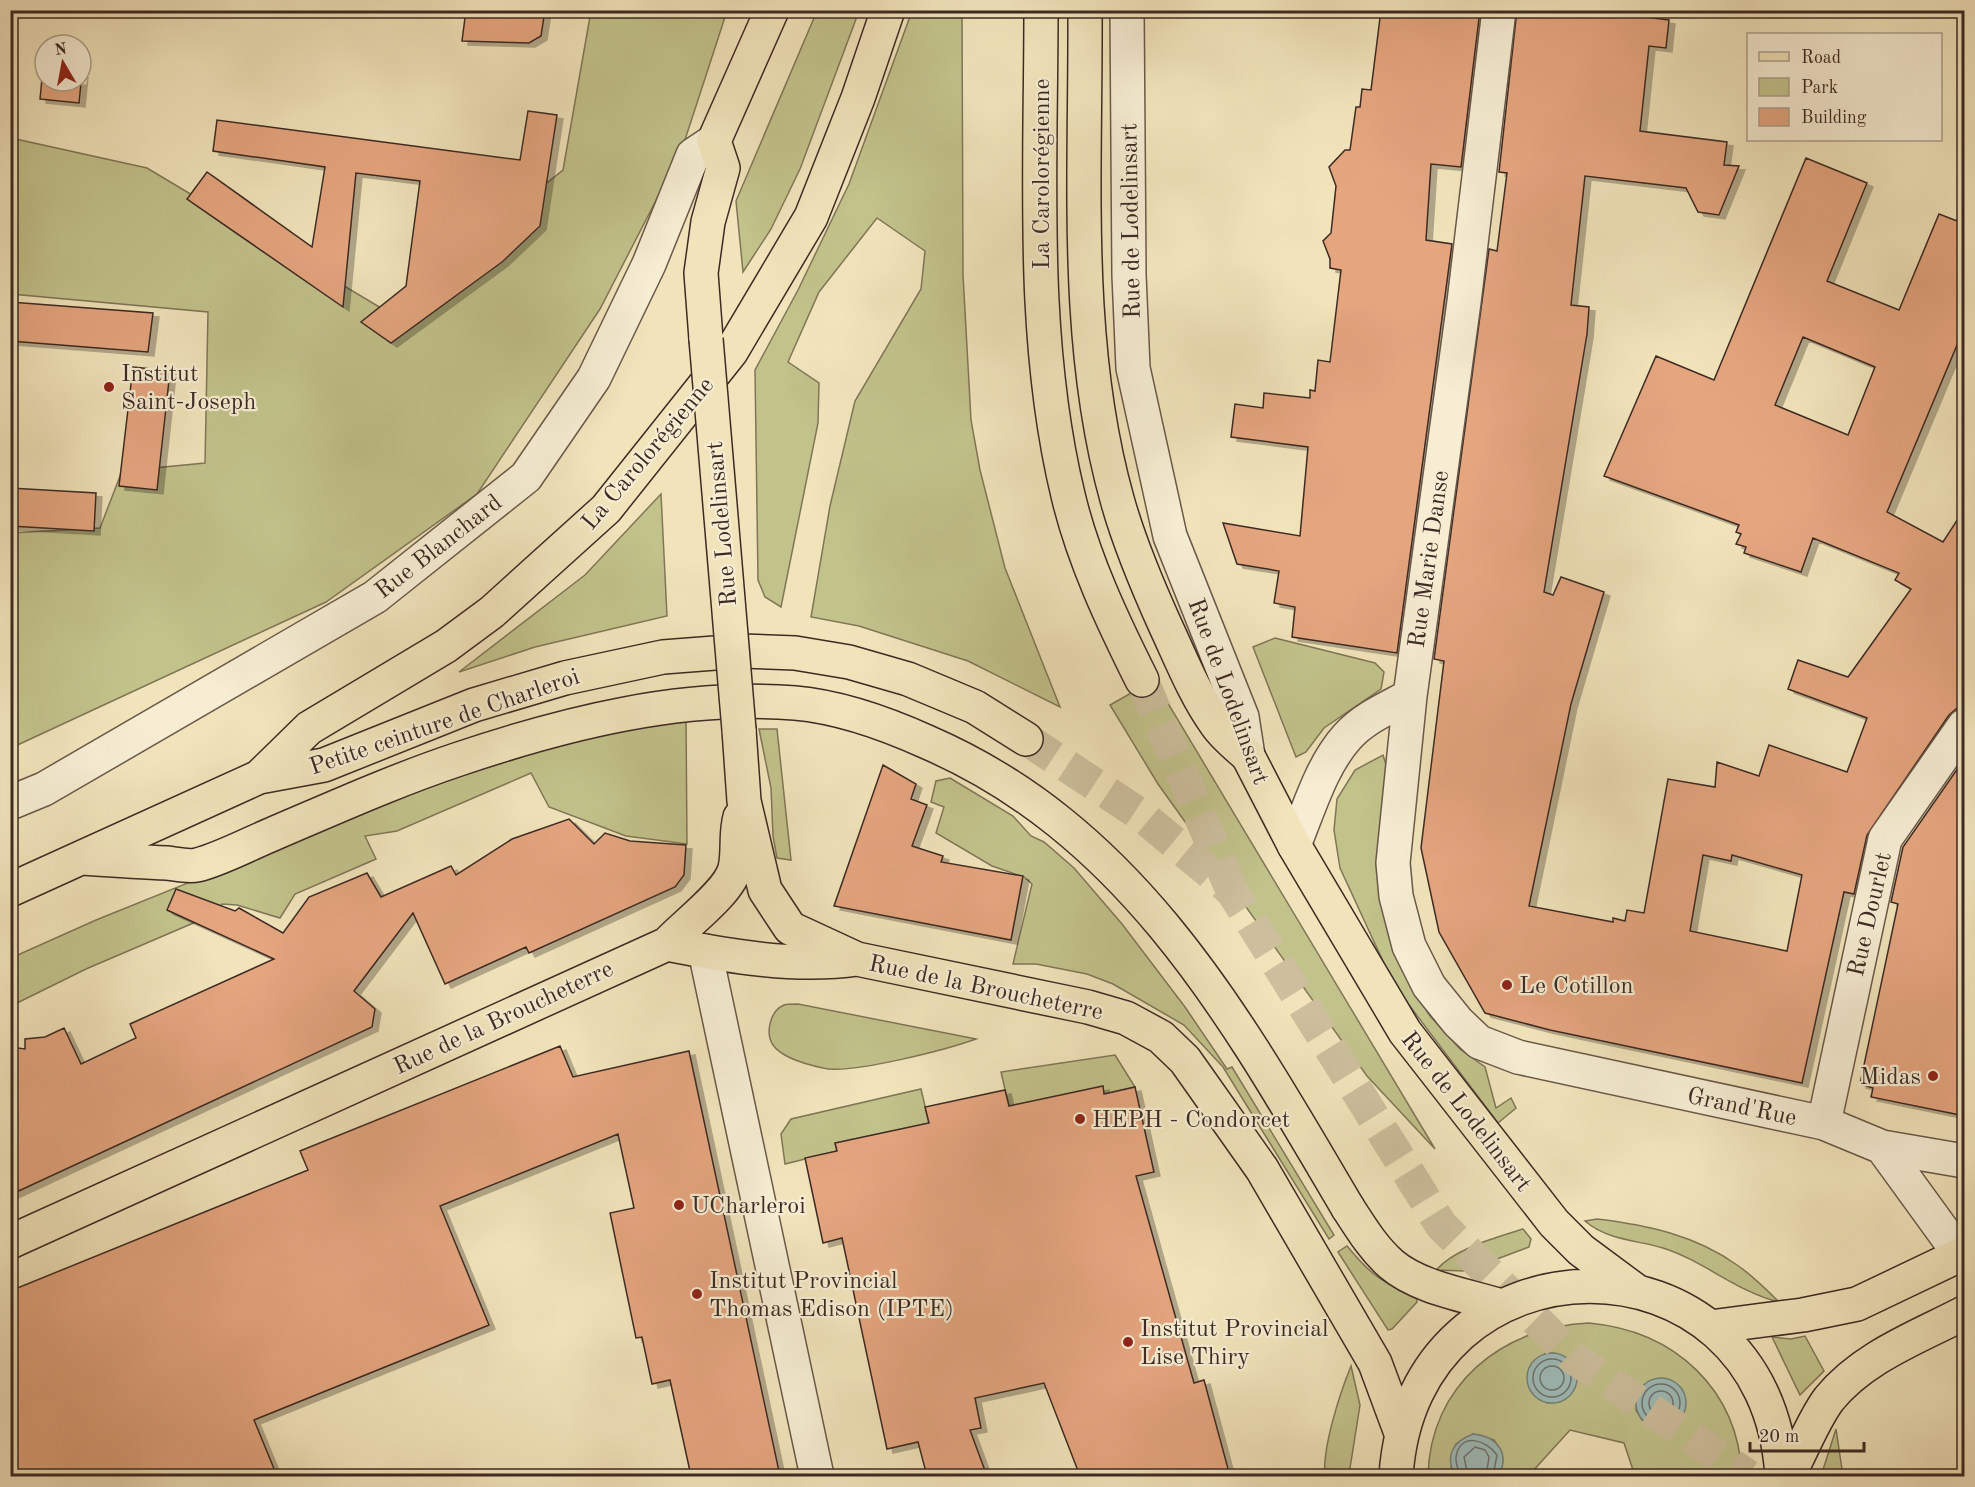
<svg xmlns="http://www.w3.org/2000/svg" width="1975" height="1487" viewBox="0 0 1975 1487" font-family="'Old Standard TT',serif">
<defs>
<filter id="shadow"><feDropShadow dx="6" dy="4" stdDeviation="0" flood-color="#0004"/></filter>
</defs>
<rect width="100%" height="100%" fill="#f1e4bb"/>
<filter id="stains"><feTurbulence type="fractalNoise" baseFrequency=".00333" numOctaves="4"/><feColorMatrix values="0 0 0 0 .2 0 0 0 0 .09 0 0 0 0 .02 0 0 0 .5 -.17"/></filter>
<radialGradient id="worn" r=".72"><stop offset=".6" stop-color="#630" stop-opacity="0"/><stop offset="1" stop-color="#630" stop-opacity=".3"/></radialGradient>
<path fill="#c2c28b" stroke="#807658" stroke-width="1.5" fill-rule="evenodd" d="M591,11H727L681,152L600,309L477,494L326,602L11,748V533L100,528L122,471L205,463L208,312L11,294V138L147,168L386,311L563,170Z
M817,11H859L800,169L771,229L743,272L736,201Z
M912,11H962L963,275L971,420L980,470L1005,568L1060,707L968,661L859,626L811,617L830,506L855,401L921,289L925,251L877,218L819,292L788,362L819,383L818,423L781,607L765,597L758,580L755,370L798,290L849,184Z
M661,494L667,616L535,647L459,672L585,575Z
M1275,638L1375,663L1384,672L1381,689L1324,728L1306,752L1296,757L1253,647Z
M1154,680L1435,1149L1367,1076L1158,784L1110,705Z
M686,719L687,844L626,836L549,807L531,773L397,831L365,836L376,859L295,894L280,918L237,905L222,904L212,915L86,969L11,1006V958L96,920L473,768L620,729Z
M759,729H777L791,860L777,858L773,836L771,788Z
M1383,755L1387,768L1378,857L1379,887L1394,947L1416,994L1430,1016L1460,1049L1485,1067L1496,1108L1511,1098L1516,1108L1498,1123L1394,985L1340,868L1334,830L1337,799L1355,770Z
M950,778L1013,816L1031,836L1044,842L1074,868L1122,924L1185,1007L1227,1069L1232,1067L1334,1235L1329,1239L1223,1067L1184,1025L1113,984L1087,974L1036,964H1013L1032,884L1024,877L992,866L936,833L944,807L931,802L936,781Z
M798,1004L976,1039C948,1049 850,1075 823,1068C809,1065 782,1058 773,1045C765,1033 770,1011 784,1005C787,1004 794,1004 798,1004Z
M1115,1055L1135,1087L1104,1094L1103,1087L1009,1106L1001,1072Z
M921,1089L929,1123L835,1143L837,1151L785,1164L781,1134L791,1119Z
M1597,1219C1647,1225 1695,1235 1737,1265C1752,1275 1766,1289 1779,1302C1737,1292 1704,1261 1663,1248C1636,1240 1607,1240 1585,1221Z
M1523,1229L1531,1239L1529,1247L1465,1271L1436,1270C1456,1248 1495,1238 1523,1229Z
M1347,1246C1370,1274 1382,1283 1416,1297L1417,1302L1392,1329L1388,1330L1338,1252Z
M1589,1323C1675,1331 1738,1389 1742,1476H1635L1624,1443L1570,1430L1532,1472L1533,1476H1498C1506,1462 1503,1453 1494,1440L1473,1434L1456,1444L1451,1467L1455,1476H1428C1430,1385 1502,1327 1589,1323ZM1554,1353L1560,1402L1547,1403L1545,1354ZM1637,1395L1679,1420L1668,1427L1642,1420L1636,1410Z
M1805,1336L1824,1371L1800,1395L1772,1337L1791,1339Z
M1351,1366L1360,1405L1350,1468L1347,1476H1325C1322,1448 1340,1393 1351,1366Z
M1836,1429L1843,1476H1821Z"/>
<path fill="#9ebcb9" stroke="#77827d" stroke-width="1.5" d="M1527 1378a25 25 0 1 1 50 0a25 25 0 1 1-50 0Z
M1636 1403a25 25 0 1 1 50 0a25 25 0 1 1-50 0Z
M1473,1434C1497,1436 1511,1454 1498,1476H1455C1445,1456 1452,1442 1473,1434Z"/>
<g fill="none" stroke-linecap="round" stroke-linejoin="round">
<path stroke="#6e736e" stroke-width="1.5" d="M1533 1378a19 19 0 1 1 38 0a19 19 0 1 1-38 0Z
M1540 1378a12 12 0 1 1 24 0a12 12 0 1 1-24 0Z
M1642 1403a19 19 0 1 1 38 0a19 19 0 1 1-38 0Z
M1649 1403a12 12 0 1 1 24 0a12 12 0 1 1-24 0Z
M1460,1476C1459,1470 1455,1464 1456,1457C1460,1432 1486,1439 1497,1455L1493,1476
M1468,1476L1464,1457L1475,1447L1485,1450L1489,1457L1486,1476"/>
</g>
<path fill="#e4a57f" stroke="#3d2a24" stroke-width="1.5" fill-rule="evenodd" filter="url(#shadow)" d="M466,10H545L541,36L529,43L462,41Z
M1381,10H1480L1461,167L1431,164L1426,240L1452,244L1397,653L1292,637L1295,607L1274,603L1279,571L1237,564L1223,523L1300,536L1308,447L1231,437L1235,404L1263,408L1264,393L1310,398V390L1315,391L1318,360L1330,362L1341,270L1330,268V259L1323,241L1331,233L1336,186L1329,167L1345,150H1350L1356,107H1360L1362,89L1371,90Z
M1517,10H1615V13L1669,20L1666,48L1649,46L1640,131L1727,142L1724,165L1739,166L1719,215L1698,212L1686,188L1585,176L1571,305L1589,307L1587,334L1544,592L1553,595L1561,577L1604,592L1571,704L1529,906L1613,922V918L1625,921L1627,910L1644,913L1668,779L1715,787L1717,762L1759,776L1769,745L1847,772L1867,718L1788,689L1798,660L1848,677L1911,589L1895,580L1899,573L1813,538L1801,572L1744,553L1746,547L1736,544L1741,534L1736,532L1739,525L1604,476L1656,356L1714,380L1806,158L1867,183L1827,281L1899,310L1939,214L1965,224V326L1887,512L1943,542L1965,508V707L1956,709L1949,715L1867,835L1854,894L1844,892L1802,1083L1550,1030L1485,1013L1439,932L1421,848L1444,661L1434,659L1489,249L1497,251L1507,173L1499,172ZM1803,337L1875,367L1848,435L1775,405ZM1703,855L1731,861L1732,855L1802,875L1787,951L1690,931Z
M43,68L45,81H81L82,73L79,103L40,99Z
M528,111L557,115L540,226L502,262L391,343L361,322L406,286L420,181L356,173L343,307L187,199L207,172L312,247L325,167L213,151L217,120L520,160Z
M10,302L153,313L148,352L10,341Z
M133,367L170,371L157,490L119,486Z
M10,488L96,493L94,531L10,526Z
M1965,758V1116L1871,1097L1873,1088L1860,1084L1898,904L1891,902L1903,847Z
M883,765L916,784L911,799L927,805L912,846L943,856L941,862L1023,876L1011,940L834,906Z
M569,819L594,844L605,833L630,841L686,845L684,875L675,887L529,953L526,947L445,984L413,913L354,991L375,1009L372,1027L10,1195V1047L25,1049V1039L45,1037L64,1028L81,1064L136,1038L130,1024L274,959L167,910L176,889L235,911L239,908L283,933L309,897L367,873L381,897L451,866L456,875L512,839Z
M560,1046L573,1077L689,1051L780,1476H691L670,1380L652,1384L642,1337L636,1338L610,1213L634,1208L618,1134L440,1206L489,1325L254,1420L277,1476H10V1291L308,1170L300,1151Z
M1103,1086L1104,1094L1135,1087L1154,1172L1136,1176L1194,1383L1204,1380L1230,1476H1080L1044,1383L975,1398L981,1428L970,1430L987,1476H927L918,1442L887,1449L842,1238L823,1243L805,1158L837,1151L835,1143L929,1123L925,1107L1005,1090L1009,1106Z"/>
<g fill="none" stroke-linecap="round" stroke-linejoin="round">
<path stroke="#cdbf9d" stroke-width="33" stroke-dasharray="33 16" stroke-linecap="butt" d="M1142,680L1230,886
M1026,739L1141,815L1232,891L1441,1225L1574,1358L1748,1476"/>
<g stroke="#6a584a" stroke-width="36">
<path id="minor" d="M1127,10L1129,275L1133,368L1170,536L1242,717L1248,756
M1499,10L1464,302L1410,696L1393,863L1396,896L1409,946L1429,986L1458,1022L1479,1042L1518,1057L1824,1123L1882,1147L1964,1161
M10,803L44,789L375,597L526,477L594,378L649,264L693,155L714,141
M1294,845C1309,809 1321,766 1347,737C1364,718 1388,708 1410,696
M705,951L817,1476
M1824,1123L1885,839L1964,726
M1882,1147L1964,1260"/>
</g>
<g stroke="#3d2a24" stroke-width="36">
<path id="major" d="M706,339L701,273L708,222L723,168L714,141L772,10
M739,730L744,801L765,890L790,928L857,959
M1248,756L1294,845L1405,1032L1554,1223L1581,1250L1635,1290
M667,944C684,925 730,892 735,868C739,852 735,834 740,817
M1348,1208C1361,1228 1373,1248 1391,1264C1419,1288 1466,1295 1501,1306
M10,1242L667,944C728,956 795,968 857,959L1088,1007L1126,1018L1161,1037L1185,1060L1262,1169L1375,1363L1401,1433
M1710,1327L1803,1315L1857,1304L1964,1253
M1396,1476C1412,1225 1766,1221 1782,1476
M1788,1476C1801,1453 1813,1420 1829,1399C1863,1357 1918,1337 1964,1313"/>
</g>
<g stroke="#3d2a24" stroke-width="36">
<path id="highway" d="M1041,10C1041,171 1030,338 1068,495C1083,559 1113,622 1142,680
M1085,10C1086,173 1073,342 1117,499C1129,543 1147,585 1166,627C1181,659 1195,695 1216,724C1224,736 1237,746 1248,756
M259,777L309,728L446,646L492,612L606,509L731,352L811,217L858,98L888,10
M83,858C111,860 139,862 167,863C176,864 188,867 197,865C219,860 253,842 275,833C336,807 396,780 459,759C566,723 681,694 795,703C841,707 885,723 927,742C1135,832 1238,1022 1348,1208
M10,890L259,777L324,765L474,705L565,678L663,657L741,651L795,653L849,662L908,679L975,707L1026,739"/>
</g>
<use href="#minor" stroke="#f6edd3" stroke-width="33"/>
<use href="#major" stroke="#f1e4bb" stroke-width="33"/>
<use href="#highway" stroke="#f1e4bb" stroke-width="33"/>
<g stroke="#3d2a24" stroke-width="36" stroke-linecap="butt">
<path id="major-bridge" d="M706,339L739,730"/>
</g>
<use href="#major-bridge" stroke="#f1e4bb" stroke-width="33"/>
</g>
<g fill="#8f2418" stroke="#f6edd3" stroke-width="2">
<circle cx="109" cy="387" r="6"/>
<circle cx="1507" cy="985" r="6"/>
<circle cx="1933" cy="1076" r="6"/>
<circle cx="1080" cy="1119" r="6"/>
<circle cx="679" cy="1205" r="6"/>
<circle cx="697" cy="1294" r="6"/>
<circle cx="1128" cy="1342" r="6"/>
</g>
<g text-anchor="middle" stroke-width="4.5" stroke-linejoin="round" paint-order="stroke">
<g font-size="24" fill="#3d2a24" stroke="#f6edd3">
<text transform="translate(1041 174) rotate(-90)" y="8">La Carolorégienne</text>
<text transform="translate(1130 221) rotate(-91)" y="8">Rue de Lodelinsart</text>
<text transform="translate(647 453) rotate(-50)" y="8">La Carolorégienne</text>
<text transform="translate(721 524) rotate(-95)" y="8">Rue Lodelinsart</text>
<text transform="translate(438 546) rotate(-38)" y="8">Rue Blanchard</text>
<text transform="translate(1428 559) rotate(-82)" y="8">Rue Marie Danse</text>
<text transform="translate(1229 691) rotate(70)" y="8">Rue de Lodelinsart</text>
<text transform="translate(444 721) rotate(-19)" y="8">Petite ceinture de Charleroi</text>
<text transform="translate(1869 914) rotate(-77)" y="8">Rue Dourlet</text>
<text transform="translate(986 987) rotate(12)" y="8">Rue de la Broucheterre</text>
<text transform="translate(503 1017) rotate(-25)" y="8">Rue de la Broucheterre</text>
<text transform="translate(1742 1106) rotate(12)" y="8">Grand'Rue</text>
<text transform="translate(1467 1111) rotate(52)" y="8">Rue de Lodelinsart</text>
</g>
<g font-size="24" fill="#3d2a24" stroke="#f6edd3" text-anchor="start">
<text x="121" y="381">Institut<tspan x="121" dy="28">Saint-Joseph</tspan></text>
<text x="1519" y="993">Le Cotillon</text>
<text x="1921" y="1084" text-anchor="end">Midas</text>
<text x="1092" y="1127">HEPH - Condorcet</text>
<text x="691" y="1213">UCharleroi</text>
<text x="709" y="1288">Institut Provincial<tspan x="709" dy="28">Thomas Edison (IPTE)</tspan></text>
<text x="1140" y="1336">Institut Provincial<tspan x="1140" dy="28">Lise Thiry</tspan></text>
</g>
</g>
<rect width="1975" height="1487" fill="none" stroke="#f1e4bb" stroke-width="36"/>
<rect x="12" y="12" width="1951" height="1463" fill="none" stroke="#3d2a24" stroke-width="3"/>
<rect x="18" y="18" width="1939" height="1451" fill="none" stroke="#3d2a24" stroke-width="1.5"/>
<rect x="1747" y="33" width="195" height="108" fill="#f6edd3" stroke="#ac9f8d" stroke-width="1.5"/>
<rect x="1759" y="52" width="30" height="9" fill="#f1e4bb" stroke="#ac9f8d" stroke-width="1.5"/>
<text x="1801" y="63" font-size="18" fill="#3d2a24">Road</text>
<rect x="1759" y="78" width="30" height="18" fill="#c2c28b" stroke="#ac9f8d" stroke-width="1.5"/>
<text x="1801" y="93" font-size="18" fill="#3d2a24">Park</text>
<rect x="1759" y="108" width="30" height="18" fill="#e4a57f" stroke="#ac9f8d" stroke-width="1.5"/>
<text x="1801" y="123" font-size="18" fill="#3d2a24">Building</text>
<g transform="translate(63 63) rotate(350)"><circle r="28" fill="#f6edd3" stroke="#ac9f8d" stroke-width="1.5"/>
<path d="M0-4.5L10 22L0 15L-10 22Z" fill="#8f2418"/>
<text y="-9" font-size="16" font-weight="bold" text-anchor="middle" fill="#3d2a24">N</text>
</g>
<path d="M1750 1442v9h114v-9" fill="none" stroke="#3d2a24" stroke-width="3"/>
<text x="1759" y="1442" font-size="18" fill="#3d2a24" stroke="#f6edd3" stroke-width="4.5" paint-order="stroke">20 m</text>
<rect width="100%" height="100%" filter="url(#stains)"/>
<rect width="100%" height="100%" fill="url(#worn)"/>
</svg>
